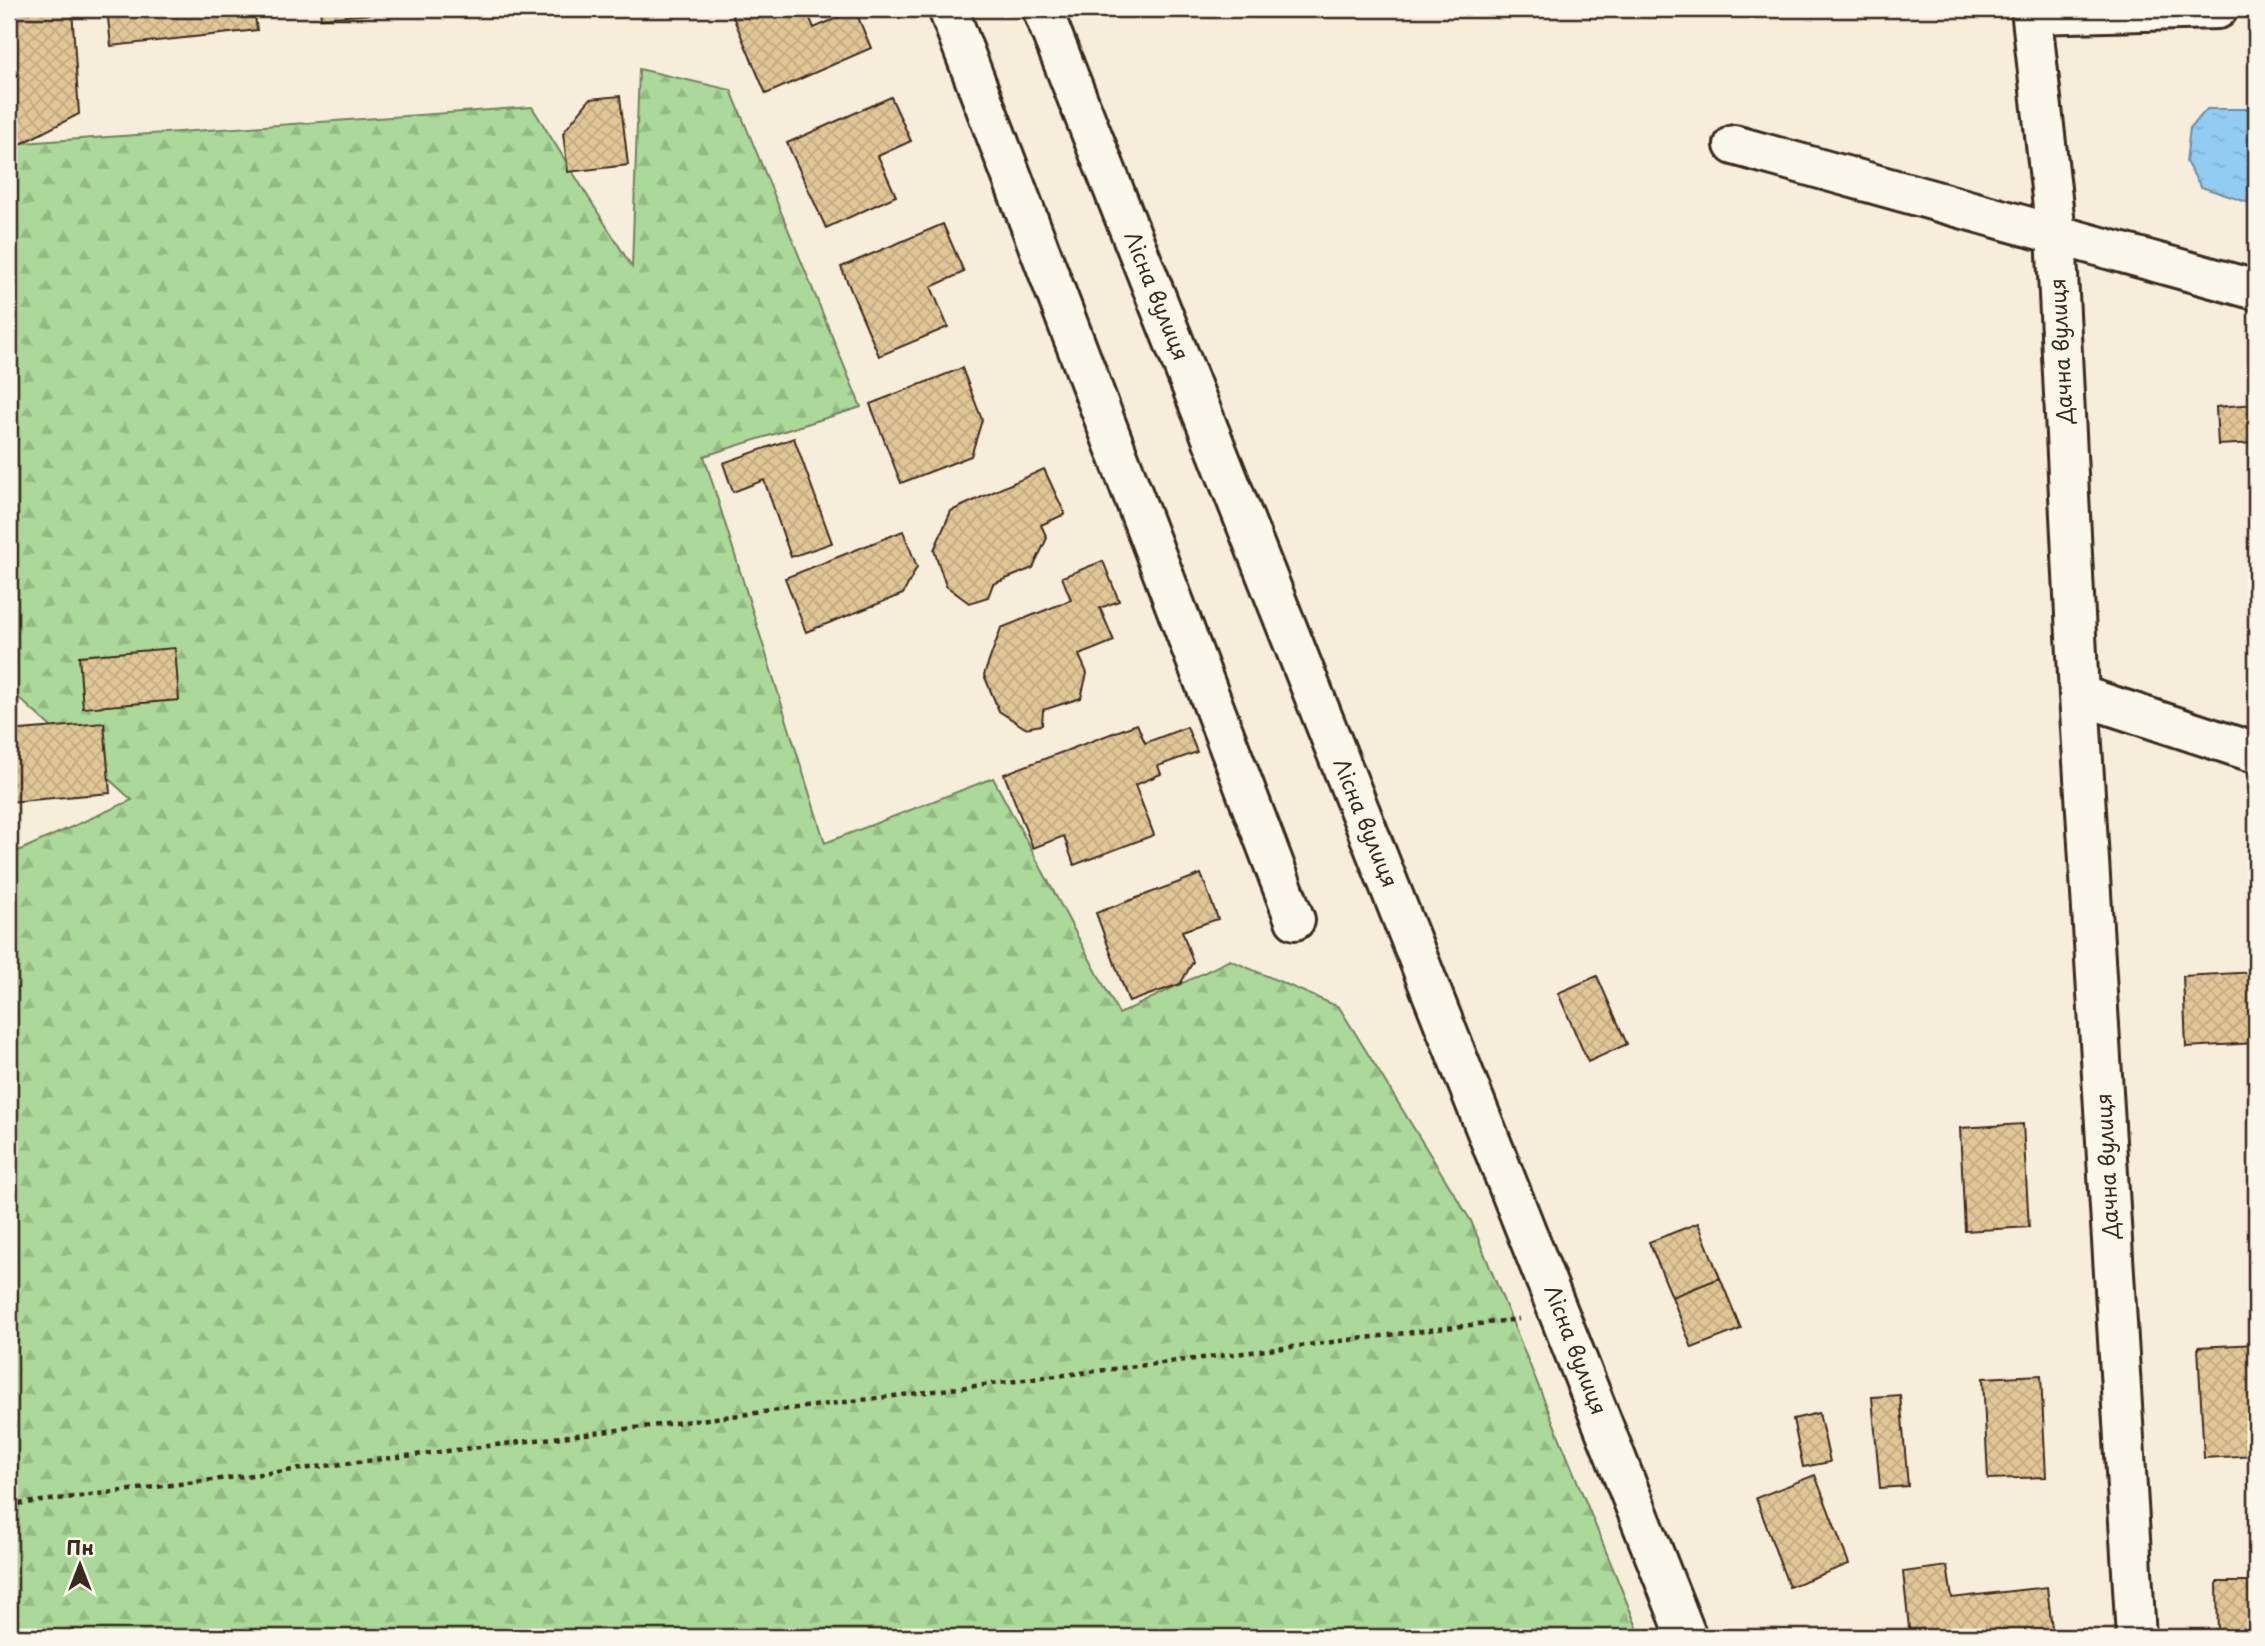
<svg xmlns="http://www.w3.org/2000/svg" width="2265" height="1646" viewBox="0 0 2265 1646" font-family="'Playpen Sans',sans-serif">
<defs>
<pattern id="forest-firs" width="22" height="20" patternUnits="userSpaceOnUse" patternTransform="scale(1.75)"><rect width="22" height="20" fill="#aad999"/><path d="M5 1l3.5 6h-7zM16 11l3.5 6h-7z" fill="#93ba83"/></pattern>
<pattern id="water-ripples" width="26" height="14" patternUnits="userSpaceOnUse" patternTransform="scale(1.75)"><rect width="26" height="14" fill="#92ccf2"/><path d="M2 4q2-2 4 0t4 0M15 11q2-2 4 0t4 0" fill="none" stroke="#7fafcf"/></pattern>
<pattern id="building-cross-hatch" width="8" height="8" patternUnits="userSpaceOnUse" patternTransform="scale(1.75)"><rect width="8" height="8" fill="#e1c796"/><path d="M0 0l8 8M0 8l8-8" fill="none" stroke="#c2ab81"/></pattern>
</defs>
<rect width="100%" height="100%" fill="#f6eddb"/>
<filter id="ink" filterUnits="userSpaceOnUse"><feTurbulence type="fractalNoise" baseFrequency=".0143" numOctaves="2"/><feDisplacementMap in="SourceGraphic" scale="14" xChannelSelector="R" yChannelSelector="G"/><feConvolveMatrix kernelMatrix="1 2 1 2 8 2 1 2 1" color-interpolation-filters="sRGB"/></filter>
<g filter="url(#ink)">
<path fill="url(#forest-firs)" stroke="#72825c" stroke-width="2" d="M639,69L731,90L861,407L704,456L825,843L993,778L1119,1014L1230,960L1339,1007L1471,1221L1641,1637H9V855L132,800L9,689V144L532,107L632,267Z"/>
<path fill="url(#water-ripples)" stroke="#6f8b9d" stroke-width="2" d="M2207,109H2256V205L2201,187L2186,162L2190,128Z"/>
<path fill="url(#building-cross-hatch)" stroke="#3b2a1e" stroke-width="2" d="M72,9L79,114L19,145L9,142V13Z
M107,9H254L257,30L111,46Z
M320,9H440L321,18Z
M734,9H806L814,28L855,10L871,48L766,94L730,10Z
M620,96L628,165L568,172L563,133L590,99Z
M891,97L911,141L878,156L896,196L826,228L787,143Z
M943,224L964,272L931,287L948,327L879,356L841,267Z
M962,368L982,420L971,456L901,483L870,404Z
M2256,404V443L2218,445L2216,407Z
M794,438L832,543L791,557L764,480L733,492L723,463Z
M1044,469L1065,514L1041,525L1047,538L1033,568L993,584L988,597L969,603L946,586L934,550L951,511Z
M903,531L917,567L903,594L806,632L785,578Z
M1103,561L1119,601L1100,608L1114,641L1079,655L1087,673L1081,698L1043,710L1042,725L1025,728L999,711L984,675L1001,628L1071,600L1062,577Z
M175,648L179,700L83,708L79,656Z
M104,723L110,793L9,802V731Z
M1137,724L1145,743L1187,727L1197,752L1158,766L1161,774L1135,785L1154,835L1074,865L1064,836L1033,848L1004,774Z
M1201,874L1218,919L1182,931L1193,962L1180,984L1129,1002L1096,913Z
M2256,972V1043L2186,1047L2183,976Z
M1597,976L1627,1044L1588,1062L1558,993Z
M2023,1124L2029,1227L1965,1231L1960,1128Z
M1698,1223L1720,1278L1672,1297L1649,1242Z
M1720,1278L1741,1329L1692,1348L1672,1297Z
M2256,1344V1455L2204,1458L2198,1347Z
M2041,1375L2046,1477L1988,1479L1983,1378Z
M1900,1395L1908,1486L1880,1488L1872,1397Z
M1819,1413L1830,1462L1803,1467L1793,1419Z
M1815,1475L1849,1564L1789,1587L1756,1498Z
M1947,1566L1952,1598L2047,1587L2053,1637H1910L1903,1572Z
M2217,1582H2256V1637H2218Z"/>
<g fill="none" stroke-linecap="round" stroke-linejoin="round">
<g stroke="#3b2a1e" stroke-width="44">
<path id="minor" d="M948,9L1295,920
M2031,9L2056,234L2079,695L2136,1637
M2032,14L2218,9
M1734,145L2256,290
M2079,695L2256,753"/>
</g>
<g stroke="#3b2a1e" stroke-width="44">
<path id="major" d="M1042,9L1687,1637"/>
</g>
<path stroke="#3b2a1e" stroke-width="4.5" stroke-dasharray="5 5" stroke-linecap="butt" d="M9,1505L1519,1319"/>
<use href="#minor" stroke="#fbf7ec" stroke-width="38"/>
<use href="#major" stroke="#fbf7ec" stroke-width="38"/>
</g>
</g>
<g text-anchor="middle" stroke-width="5" stroke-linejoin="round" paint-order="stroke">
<g font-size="21" fill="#3b2a1e" stroke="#fbf7ec">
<text transform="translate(1156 296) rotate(68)" y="7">Лісна вулиця</text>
<text transform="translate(2062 351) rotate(-93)" y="7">Дачна вулиця</text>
<text transform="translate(1365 823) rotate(68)" y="7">Лісна вулиця</text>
<text transform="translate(2108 1166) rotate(-93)" y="7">Дачна вулиця</text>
<text transform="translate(1575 1350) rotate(69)" y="7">Лісна вулиця</text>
</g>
</g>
<rect width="2265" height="1646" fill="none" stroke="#fbf7ec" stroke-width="35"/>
<rect x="18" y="18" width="2230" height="1611" fill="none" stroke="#3b2a1e" stroke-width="2.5" filter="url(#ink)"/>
<g transform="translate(80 1565)" stroke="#fbf7ec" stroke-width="5" paint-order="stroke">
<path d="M0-5L12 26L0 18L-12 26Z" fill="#3b2a1e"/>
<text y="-10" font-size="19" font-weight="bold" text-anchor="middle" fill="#3b2a1e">Пн</text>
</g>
</svg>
